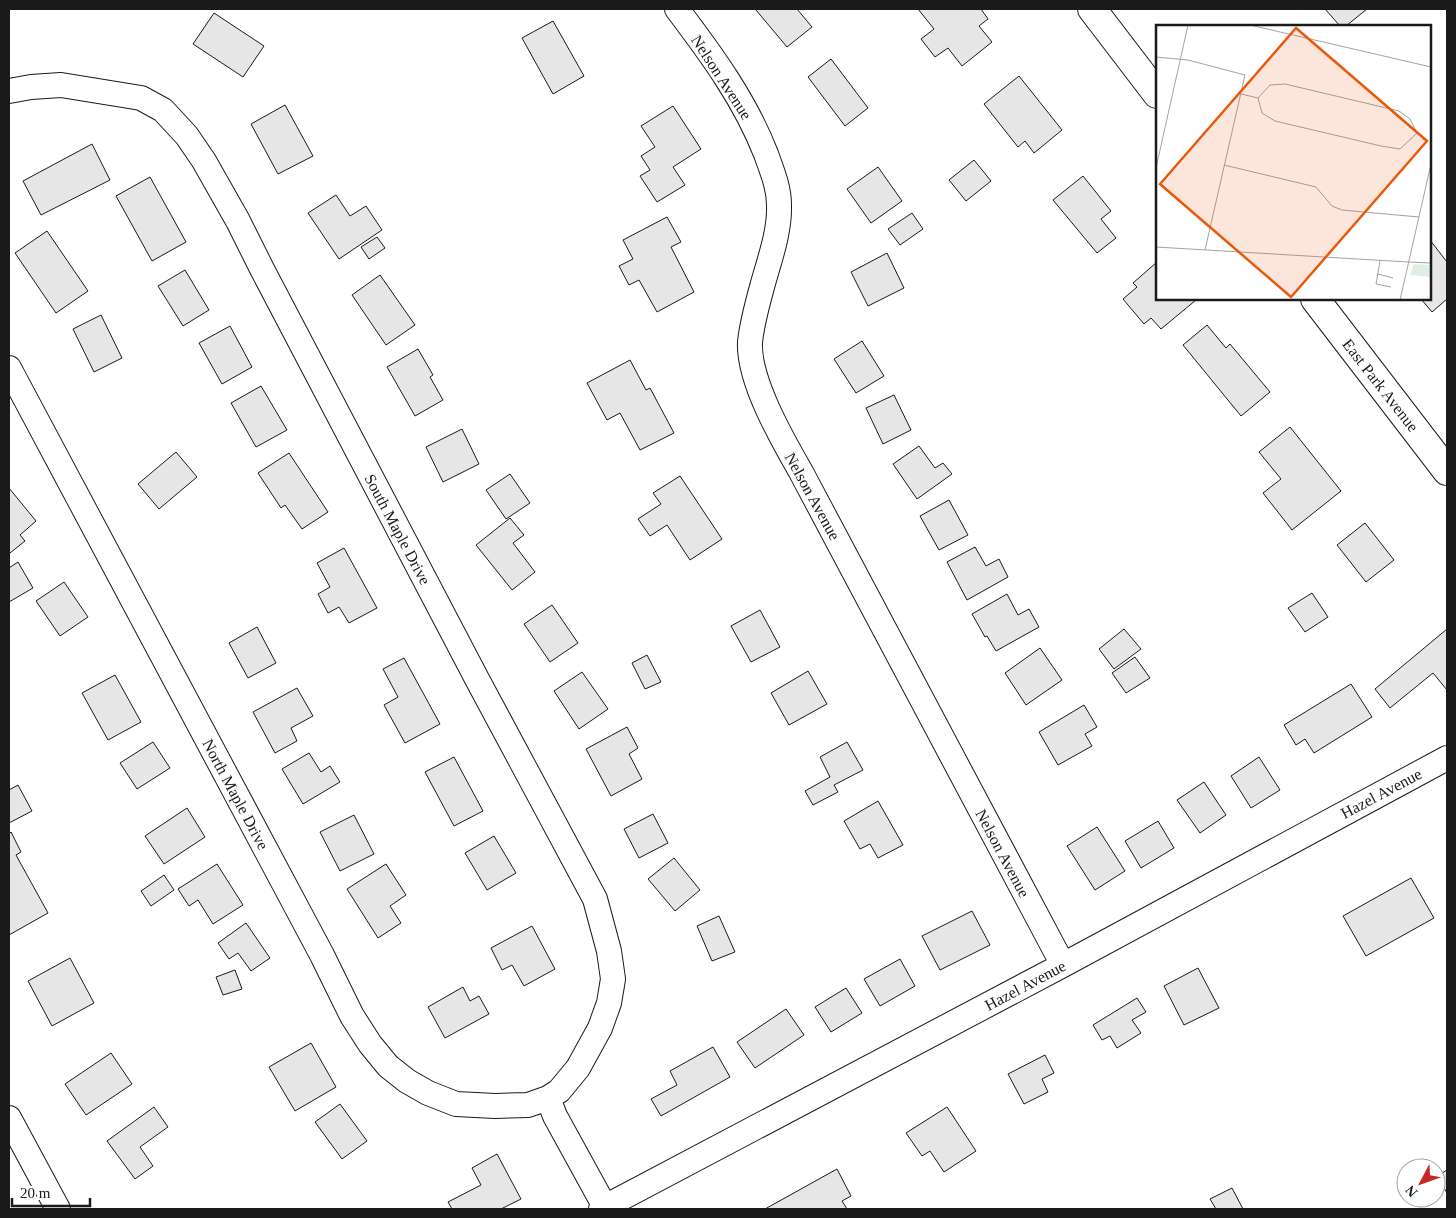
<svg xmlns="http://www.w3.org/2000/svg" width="1456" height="1218" viewBox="0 0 1456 1218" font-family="Georgia,serif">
<rect width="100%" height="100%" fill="#fff"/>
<path fill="#e6e6e6" stroke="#1a1a1a" d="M757,9H797L812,27L787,47L756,10Z
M918,9H981L988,19L979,26L992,42L962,66L948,48L935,57L921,39L934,29Z
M1325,9H1367L1346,26H1340Z
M214,13L264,46L243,77L193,44Z
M553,21L584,76L553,94L522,38Z
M831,59L868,108L845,126L808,77Z
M1019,76L1062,130L1034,153L1025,141L1018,147L984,104Z
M285,105L313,156L278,174L251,124Z
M673,106L701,149L673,167L685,185L657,202L640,176L650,170L641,156L655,147L641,126Z
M92,144L110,180L41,215L23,181Z
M974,160L991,181L966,201L949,180Z
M878,167L902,201L871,223L847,189Z
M1083,176L1111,211L1101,219L1116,238L1097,253L1053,200Z
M150,177L186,242L152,261L116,196Z
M336,195L350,216L366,206L382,230L339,259L308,213Z
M912,213L923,229L900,245L888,229Z
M667,217L681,242L671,247L694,292L657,312L639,280L629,285L619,266L633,259L623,240Z
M47,231L88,291L56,313L15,253Z
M377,237L385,248L369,259L361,247Z
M1430,240L1447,262V299L1432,312L1421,299H1430Z
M887,253L904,288L868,306L851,272Z
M1157,262V299L1196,300L1161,329L1151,318L1144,324L1123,299L1137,287L1133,283Z
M185,270L209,310L183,326L158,286Z
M380,275L415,325L386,345L352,295Z
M101,315L122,358L94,372L73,329Z
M1207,325L1226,348L1230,344L1270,392L1241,416L1183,345Z
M230,326L252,367L222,384L199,343Z
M862,341L884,376L856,393L834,359Z
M418,349L433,375L430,377L443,400L415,416L387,367Z
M630,360L646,390L650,388L674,433L640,450L620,413L607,420L587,383Z
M261,386L287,430L256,447L231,403Z
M894,395L911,430L883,444L866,408Z
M1290,427L1341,491L1292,530L1263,493L1281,479L1259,452Z
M462,429L479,464L443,482L426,447Z
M919,446L935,468L943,463L952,474L917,499L893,464Z
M176,452L197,477L159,509L138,484Z
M289,453L328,512L302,529L285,505L281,508L258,473Z
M510,474L530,503L506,519L486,490Z
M680,476L722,539L690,560L667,525L650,536L638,519L661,504L653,493Z
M9,488L36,521L20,535L25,541L10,553L9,551Z
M949,500L968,535L939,550L920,516Z
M510,518L524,535L513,543L535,572L512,590L476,545Z
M1365,523L1394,560L1366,582L1337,545Z
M975,547L986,566L999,559L1008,577L967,600L947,562Z
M344,548L377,608L349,623L339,607L328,613L318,594L330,587L317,563Z
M18,562L33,588L9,602V568Z
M64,582L88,617L60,636L36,601Z
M1312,593L1328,617L1305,632L1288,608Z
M1007,594L1018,615L1029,609L1039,627L996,651L987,636L985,637L972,614Z
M552,605L578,643L550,662L524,624Z
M760,610L780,647L751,662L731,626Z
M257,627L276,663L248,678L229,643Z
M1124,629L1141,649L1114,669L1099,649Z
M1447,629V690L1433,673L1390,708L1375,689Z
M1040,648L1062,680L1026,705L1005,673Z
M647,655L661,682L645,689L632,663Z
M1135,657L1150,678L1126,693L1112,673Z
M404,658L440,724L405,743L384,705L398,697L383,669Z
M808,671L827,704L789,725L771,693Z
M582,672L608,709L579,729L554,691Z
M115,675L141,722L108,740L82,693Z
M1351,684L1372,717L1314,753L1305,739L1296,745L1284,725Z
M297,688L313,716L291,728L297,741L275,753L253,712Z
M1084,705L1097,727L1085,734L1092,746L1058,765L1039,732Z
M627,727L638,748L629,754L642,779L611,796L586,749Z
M153,742L170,768L137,789L120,763Z
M847,742L863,770L834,785L838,792L813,805L805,791L830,777L820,757Z
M309,753L321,772L330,766L340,782L303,804L282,769Z
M454,757L483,811L454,826L425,772Z
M1259,757L1280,790L1251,808L1231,776Z
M1204,782L1226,815L1200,833L1177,800Z
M18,785L32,811L9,823V790Z
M878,801L903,845L878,858L870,844L860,849L844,821Z
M187,808L205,837L164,864L145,836Z
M653,814L668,843L639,858L624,829Z
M354,815L374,854L340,871L320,832Z
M1158,821L1174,848L1141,868L1125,841Z
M1097,827L1125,871L1095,890L1067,846Z
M11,832L21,852L16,855L48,913L9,935V834Z
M494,836L516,873L487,890L465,853Z
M674,858L700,890L675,911L648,879Z
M217,864L243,905L213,924L198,900L189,906L178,889Z
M386,864L406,895L390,906L401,923L378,938L347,889Z
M164,875L174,890L151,906L141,891Z
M1411,878L1434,918L1366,956L1343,916Z
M972,911L990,945L940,970L922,936Z
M719,916L735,952L712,961L697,926Z
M246,923L270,958L251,971L238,953L229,959L218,943Z
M532,926L555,969L524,986L512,965L502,970L491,948Z
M70,958L94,1003L52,1026L28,981Z
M900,959L915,986L880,1006L864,979Z
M1198,968L1219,1008L1184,1025L1164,986Z
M235,970L242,989L223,995L216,977Z
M463,987L470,1001L479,996L489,1014L445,1038L428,1007Z
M846,988L862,1013L831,1032L815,1007Z
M1137,998L1146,1012L1132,1020L1141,1033L1117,1048L1110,1036L1102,1040L1093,1025Z
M786,1009L804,1035L755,1068L737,1042Z
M311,1043L336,1087L295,1111L269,1067Z
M713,1047L730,1077L661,1116L651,1099L677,1085L670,1071Z
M111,1053L132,1084L86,1115L65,1084Z
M1045,1055L1054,1073L1042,1079L1048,1092L1024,1104L1008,1074Z
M340,1104L367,1141L342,1159L315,1122Z
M154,1107L168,1127L140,1147L153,1166L135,1179L107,1141Z
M947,1107L976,1151L944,1172L930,1151L922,1156L906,1133Z
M497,1154L521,1199L501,1209H452L448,1202L481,1185L472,1168Z
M837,1169L851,1196L842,1201L847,1209H765Z
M1447,1170V1193L1437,1176Z
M1232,1188L1243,1209H1216L1210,1199Z"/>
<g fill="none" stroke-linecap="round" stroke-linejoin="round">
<g stroke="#1a1a1a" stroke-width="26">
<path id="minor" d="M677,9C711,54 745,100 766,154C772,171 779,187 779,205C780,232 769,261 762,287C757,305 752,323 750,342C748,380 782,439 801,472L1063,965
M9,91L31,87L61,85L141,98L163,110L187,136L204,161L238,221L262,269L477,679L595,899L609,951L613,979L609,1003L600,1028L578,1068L559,1091L548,1098L528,1105L495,1106L456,1104L428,1093L407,1081L388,1066L370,1044L352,1016L322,955L9,368
M548,1098L555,1116L605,1207
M9,1118L58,1209
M601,1209L1063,965L1447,758"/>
</g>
<g stroke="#1a1a1a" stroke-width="30">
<path id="secondary" d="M1092,9L1157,94
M1315,299L1447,471"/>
</g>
<use href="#minor" stroke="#fff" stroke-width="24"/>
<use href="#secondary" stroke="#fff" stroke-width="28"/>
</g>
<g text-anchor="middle" stroke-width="4" stroke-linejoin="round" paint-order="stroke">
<g font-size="16" fill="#1a1a1a" stroke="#fff">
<text transform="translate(722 77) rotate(57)" y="6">Nelson Avenue</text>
<text transform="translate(1381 385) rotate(52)" y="6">East Park Avenue</text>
<text transform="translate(813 496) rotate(61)" y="6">Nelson Avenue</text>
<text transform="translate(398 529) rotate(62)" y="6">South Maple Drive</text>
<text transform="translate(1381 793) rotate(-28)" y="6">Hazel Avenue</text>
<text transform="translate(236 794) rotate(62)" y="6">North Maple Drive</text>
<text transform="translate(1003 853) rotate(62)" y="6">Nelson Avenue</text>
<text transform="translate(1025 985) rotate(-28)" y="6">Hazel Avenue</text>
</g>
</g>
<g transform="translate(1156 25)">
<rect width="275" height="275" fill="#fff"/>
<path d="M258,239L275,240V252L254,250Z" fill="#e0efe3"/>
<path fill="none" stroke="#a3a3a3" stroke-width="1" d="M94,0L275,42M0,32L32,35L89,50L49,225M85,69L102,73M102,73L106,88L119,96L225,121L244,124L261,108M102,73L114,60L129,59L243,86L254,94L261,108M68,140L160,162L176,181L186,185L263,192M0,143L32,0M0,222L252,237M224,236L220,259L235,262M252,237L275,238M222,249L237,253M244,275L275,139"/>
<path fill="#e8590c" fill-opacity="0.15" stroke="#e8590c" stroke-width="2.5" d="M140,3L271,116L135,272L4,159Z"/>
<rect width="275" height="275" fill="none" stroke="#1a1a1a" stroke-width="2.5"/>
</g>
<rect width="1456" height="1218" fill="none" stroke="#1a1a1a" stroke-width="20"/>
<g transform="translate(1421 1183) rotate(229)"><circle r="24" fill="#ffffff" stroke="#a3a3a3"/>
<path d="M0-4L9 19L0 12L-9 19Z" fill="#c62828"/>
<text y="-8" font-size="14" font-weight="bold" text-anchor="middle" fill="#1a1a1a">N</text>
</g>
<path d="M12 1198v8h78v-8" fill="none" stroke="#1a1a1a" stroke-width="2.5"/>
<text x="20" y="1198" font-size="15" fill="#1a1a1a" stroke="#ffffff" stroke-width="4" paint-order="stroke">20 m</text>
</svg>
